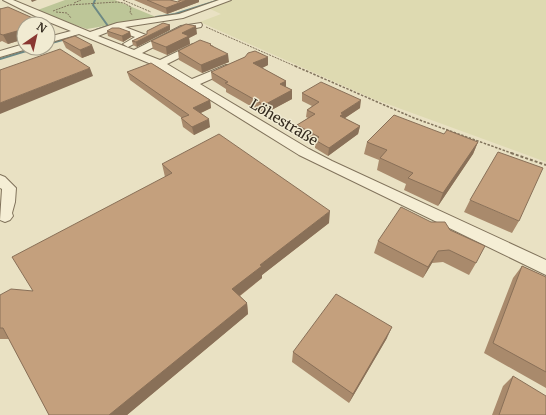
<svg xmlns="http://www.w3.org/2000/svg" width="546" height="415" viewBox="0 0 546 415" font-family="Merriweather,serif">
<rect width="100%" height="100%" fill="#e9e1c3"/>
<path fill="#dedab1" d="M232,0H546V162L371,98L200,22L221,14L208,8Z"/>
<path fill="#bdc698" d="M65,0H115L156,17L87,29L35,11Z"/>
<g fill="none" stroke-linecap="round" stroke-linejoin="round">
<path stroke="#6d8985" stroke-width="2" d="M95,0L93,5L108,26L96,30
M156,17L175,14L219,0
M48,44L66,39
M0,59L36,48"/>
<g stroke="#81735c" stroke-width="2">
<path id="minor" d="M3,0H13L90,32L117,23L179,14L219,0H231L183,18L125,27L146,35L147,37L128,47L123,44L135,37L121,32L117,33L113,30L98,36L134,50L181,26L201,23L202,25L201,27L187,30L142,53L160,60L193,44H199L201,46L199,48L167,64L192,79L226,65H234L235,67L234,69L200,84L309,149L332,161L546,260V275L299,155L156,66L79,34L48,43V37L71,31L39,18Z
M24,44V48L27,49L0,57V51Z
M0,175L5,177L16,188L15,202L12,213L13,216L10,220L5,222L0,220L2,189L0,188Z"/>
</g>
<path stroke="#81735c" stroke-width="1" stroke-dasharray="2 1" stroke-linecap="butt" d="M123,0L151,12
M74,3L81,0
M53,11L69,5L117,2L124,3L131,7L130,13L133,15
M56,12L67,13L71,18
M206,27L297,67
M32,52L45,48"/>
<path stroke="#81735c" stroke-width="1.5" stroke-dasharray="2.5 1.5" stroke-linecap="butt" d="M295,66L414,118L514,154"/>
<path stroke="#81735c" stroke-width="2" stroke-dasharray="3 2" stroke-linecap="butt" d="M511,153L546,165"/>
<use href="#minor" fill="#f5eed5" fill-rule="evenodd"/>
</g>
<path fill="#a98a6c" d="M134,0H170L178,2L179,1L177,0H199V2L167,14Z
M0,8L24,24V39L8,44L2,41L0,42Z
M170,30L137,47L133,45L132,41L147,34Z
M107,31L130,32L131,37L123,42L108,36Z
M197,34L189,38L190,44L167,55L153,49L151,41Z
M62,40L95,53L82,58L66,48Z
M212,45L229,62L202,73L179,60L178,51Z
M245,57L268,65L262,68L286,81V87L292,90V99L264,114L226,92V89L212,80L211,72Z
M127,72L210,100L211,108L201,113L210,127L194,135L183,127L181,118H182L130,80Z
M302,93L360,108L345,118L360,126L358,134L328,156L315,148V143L297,133V125L308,118L306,117L307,110L312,106L302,101Z
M444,134L478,142L473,154L438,206L404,190L406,184L377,170L379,160L364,154L367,142Z
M162,164L329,223L262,275V278L240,296L247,303L248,314L127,415H49L9,339H0V295L33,291L165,177Z
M470,200L519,221L512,233L464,212Z
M431,222L450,230L476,263L469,275L443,262L432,263L423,278L374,253L378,241Z
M522,266L546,277V388L484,353L513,278Z
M387,338L349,403L292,362L293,352Z
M513,376L546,415H492L503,386Z"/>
<path fill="#897058" d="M31,0H37L32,2Z
M187,0H199V2L167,14L166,8Z
M170,25V30L137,47L136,42Z
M196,26L197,34L189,38L190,44L167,55L166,47L182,33Z
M24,29V39L8,44L3,35Z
M130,32L131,37L123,42L122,36Z
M92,45L95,53L82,58L80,50Z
M228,54L229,62L202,73L201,65Z
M268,57V65L254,72L253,63Z
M90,68L93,76L0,114V103Z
M286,81V89L280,84Z
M292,90V99L264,114V105Z
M210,100L211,108L194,116L193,108Z
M361,100L360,108L342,120L339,124L341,113Z
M209,119L210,127L194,135L192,127Z
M360,126L358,134L328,156L329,148Z
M478,142L473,154L438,206L443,193Z
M330,211L329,223L262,275V278L234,300L232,289L260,265Z
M438,251L432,263L423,278L428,267Z
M247,303L248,314L127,415H109Z
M392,327L387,338L349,403L353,394Z"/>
<path fill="#c4a07d" stroke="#897058" d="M147,0H170L178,2L181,0H187L166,8Z
M8,7L44,23L40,24H24V29L3,35L0,34V9Z
M163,23L170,25L136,42L132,41L147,34V31Z
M186,24L196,26L182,33L189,36L166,47L151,41Z
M112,28H119L130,32L122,36L107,31Z
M75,36L92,45L80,50L62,40Z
M200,40L211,44L210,45L228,54L201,65L178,51Z
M60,49L90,68L0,103V70Z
M255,51L268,57L253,63L286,81L280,84L292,90L264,105L225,83L228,82L211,72L245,57L248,53Z
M151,63L210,100L193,108L209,119L192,127L181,118L189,115L127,72Z
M321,82L361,100L341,113L343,114L340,116L360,126L329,148L315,140L319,137L297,125L315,114L307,110L319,102L302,93Z
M394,115L444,134L447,130L478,142L443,193L408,178L413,173L380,158L387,150L367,142Z
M219,134L330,211L260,265L262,266L232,289L247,303L109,415H49L3,328H0V295L11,289L33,291L12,257L172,173L162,164Z
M498,152L543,168L519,221L470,200Z
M401,207L431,222H445L450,230L485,246L476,263L449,250L438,251L428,267L378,241Z
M522,266L546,277V372L493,343Z
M336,294L392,327L353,394L293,352Z
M513,376L546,396V415H499Z"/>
<g text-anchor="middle" stroke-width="3" stroke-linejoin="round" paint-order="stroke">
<g font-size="14" fill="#332a1e" stroke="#f1ebd2">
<text transform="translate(284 122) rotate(31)" y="5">Löhestraße</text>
</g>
</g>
<g transform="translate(36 36) rotate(34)"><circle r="19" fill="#f1ebd2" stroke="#a59e8a"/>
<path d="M0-3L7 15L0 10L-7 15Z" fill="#8a3832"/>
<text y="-6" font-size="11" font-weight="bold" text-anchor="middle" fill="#332a1e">N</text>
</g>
</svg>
